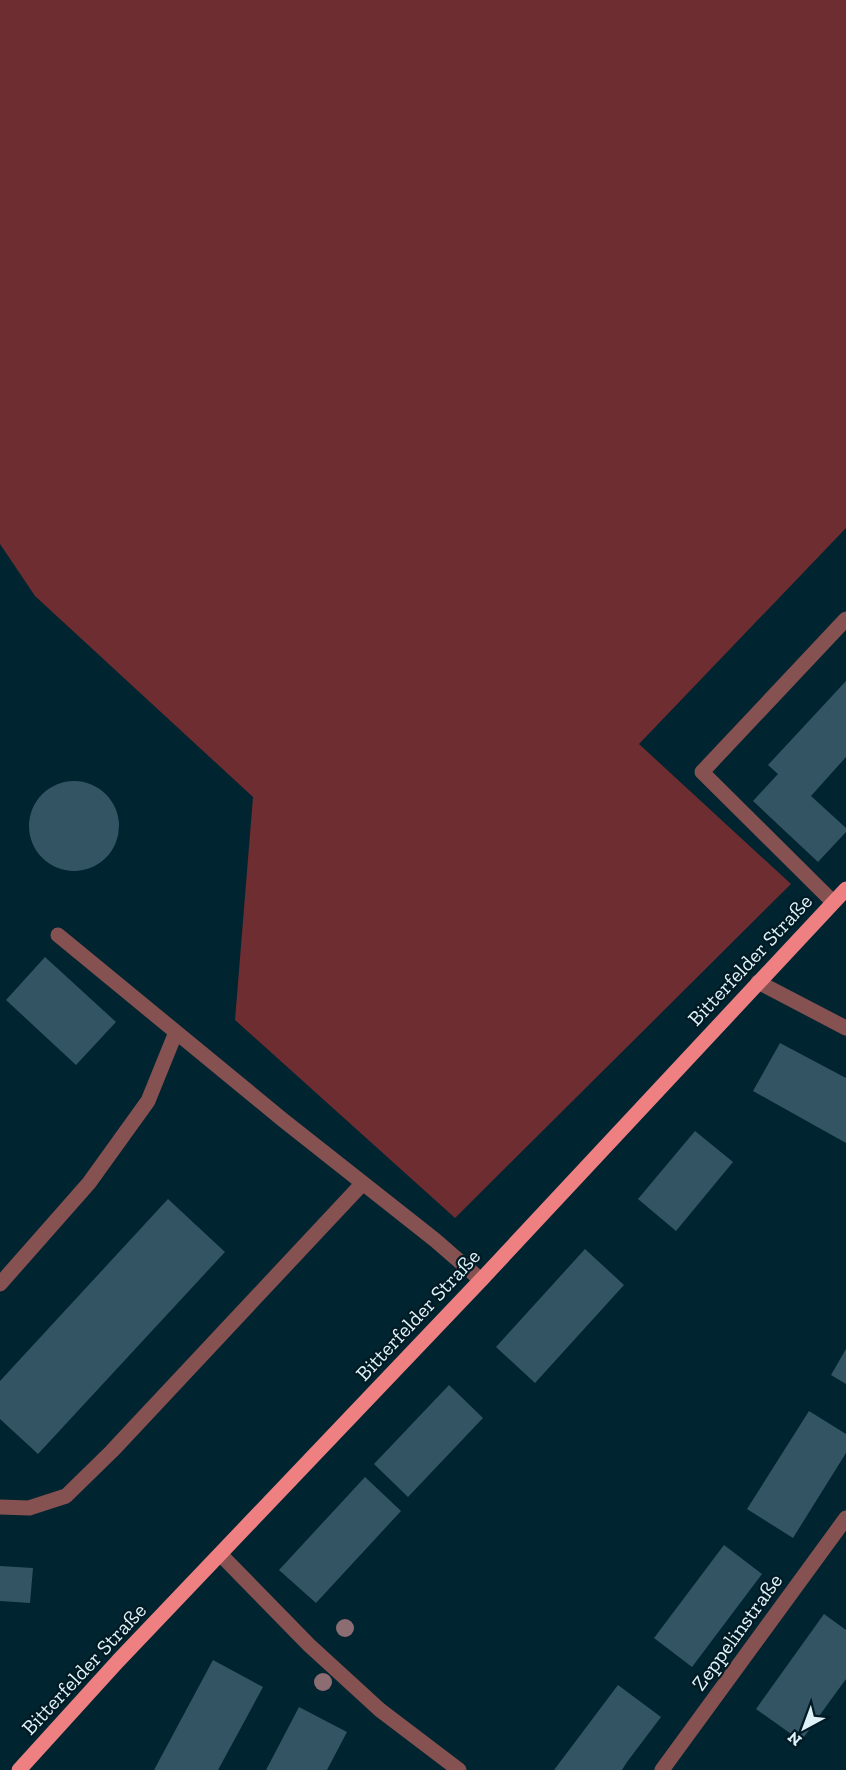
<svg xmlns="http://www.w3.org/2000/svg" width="846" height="1770" viewBox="0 0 846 1770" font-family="'Zilla Slab',serif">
<rect width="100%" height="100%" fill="#002430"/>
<path fill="#6e2d30" d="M0,0H846V528L639,744L791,884L455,1218L235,1020L253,797L35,596L0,544Z"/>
<path fill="#335563" d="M846,681V757L811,796L846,828V832L818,862L753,801L778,774L768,765Z
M29 826a45 45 0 1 1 90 0a45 45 0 1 1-90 0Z
M45,957L116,1022L76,1065L6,1000Z
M780,1043L846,1078V1143L753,1091Z
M695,1131L733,1162L676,1231L638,1199Z
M168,1199L225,1252L38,1454L0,1419V1381Z
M585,1249L624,1285L535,1383L496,1347Z
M846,1349V1384L831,1375Z
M449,1385L483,1418L408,1497L374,1464Z
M809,1411L846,1434V1453L793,1538L747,1509Z
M365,1477L401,1511L316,1603L279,1570Z
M724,1545L762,1574L692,1667L654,1638Z
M0,1566L33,1568L30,1603L0,1601Z
M824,1614L846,1630V1679L801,1741L756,1709Z
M213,1660L263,1687L218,1770H154Z
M618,1685L661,1717L627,1762L622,1770H554Z
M299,1707L347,1732L327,1770H266Z"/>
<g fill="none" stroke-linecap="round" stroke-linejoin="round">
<path stroke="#865151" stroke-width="15" d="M833,902L702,772L846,619
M58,935L283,1120L435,1240L481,1280
M0,1284L89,1183L148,1101L176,1032
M0,1507L29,1508L66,1496L112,1451L363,1183"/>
<path stroke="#865151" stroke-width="15" d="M758,982L846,1028
M220,1554L309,1645L380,1710L459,1770
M662,1770L846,1518"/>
<path stroke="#ee8082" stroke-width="15" d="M19,1770L118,1661L481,1280L846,889"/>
</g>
<g fill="#8c6d72">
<circle cx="345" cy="1628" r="9"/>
<circle cx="323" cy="1682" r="9"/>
</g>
<g text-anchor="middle" stroke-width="4.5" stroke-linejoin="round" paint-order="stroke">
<g font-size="21" fill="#dff2fa" stroke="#011a23">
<text transform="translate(750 960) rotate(-47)" y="7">Bitterfelder Straße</text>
<text transform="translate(418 1315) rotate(-47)" y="7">Bitterfelder Straße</text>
<text transform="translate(737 1632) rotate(-54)" y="7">Zeppelinstraße</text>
<text transform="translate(84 1669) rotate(-47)" y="7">Bitterfelder Straße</text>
</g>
</g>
<g transform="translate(804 1728) rotate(221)" stroke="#011a23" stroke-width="4.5" paint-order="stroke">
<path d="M0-4.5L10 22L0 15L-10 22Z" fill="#dff2fa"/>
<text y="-9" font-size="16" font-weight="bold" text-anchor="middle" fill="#dff2fa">N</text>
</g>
</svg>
